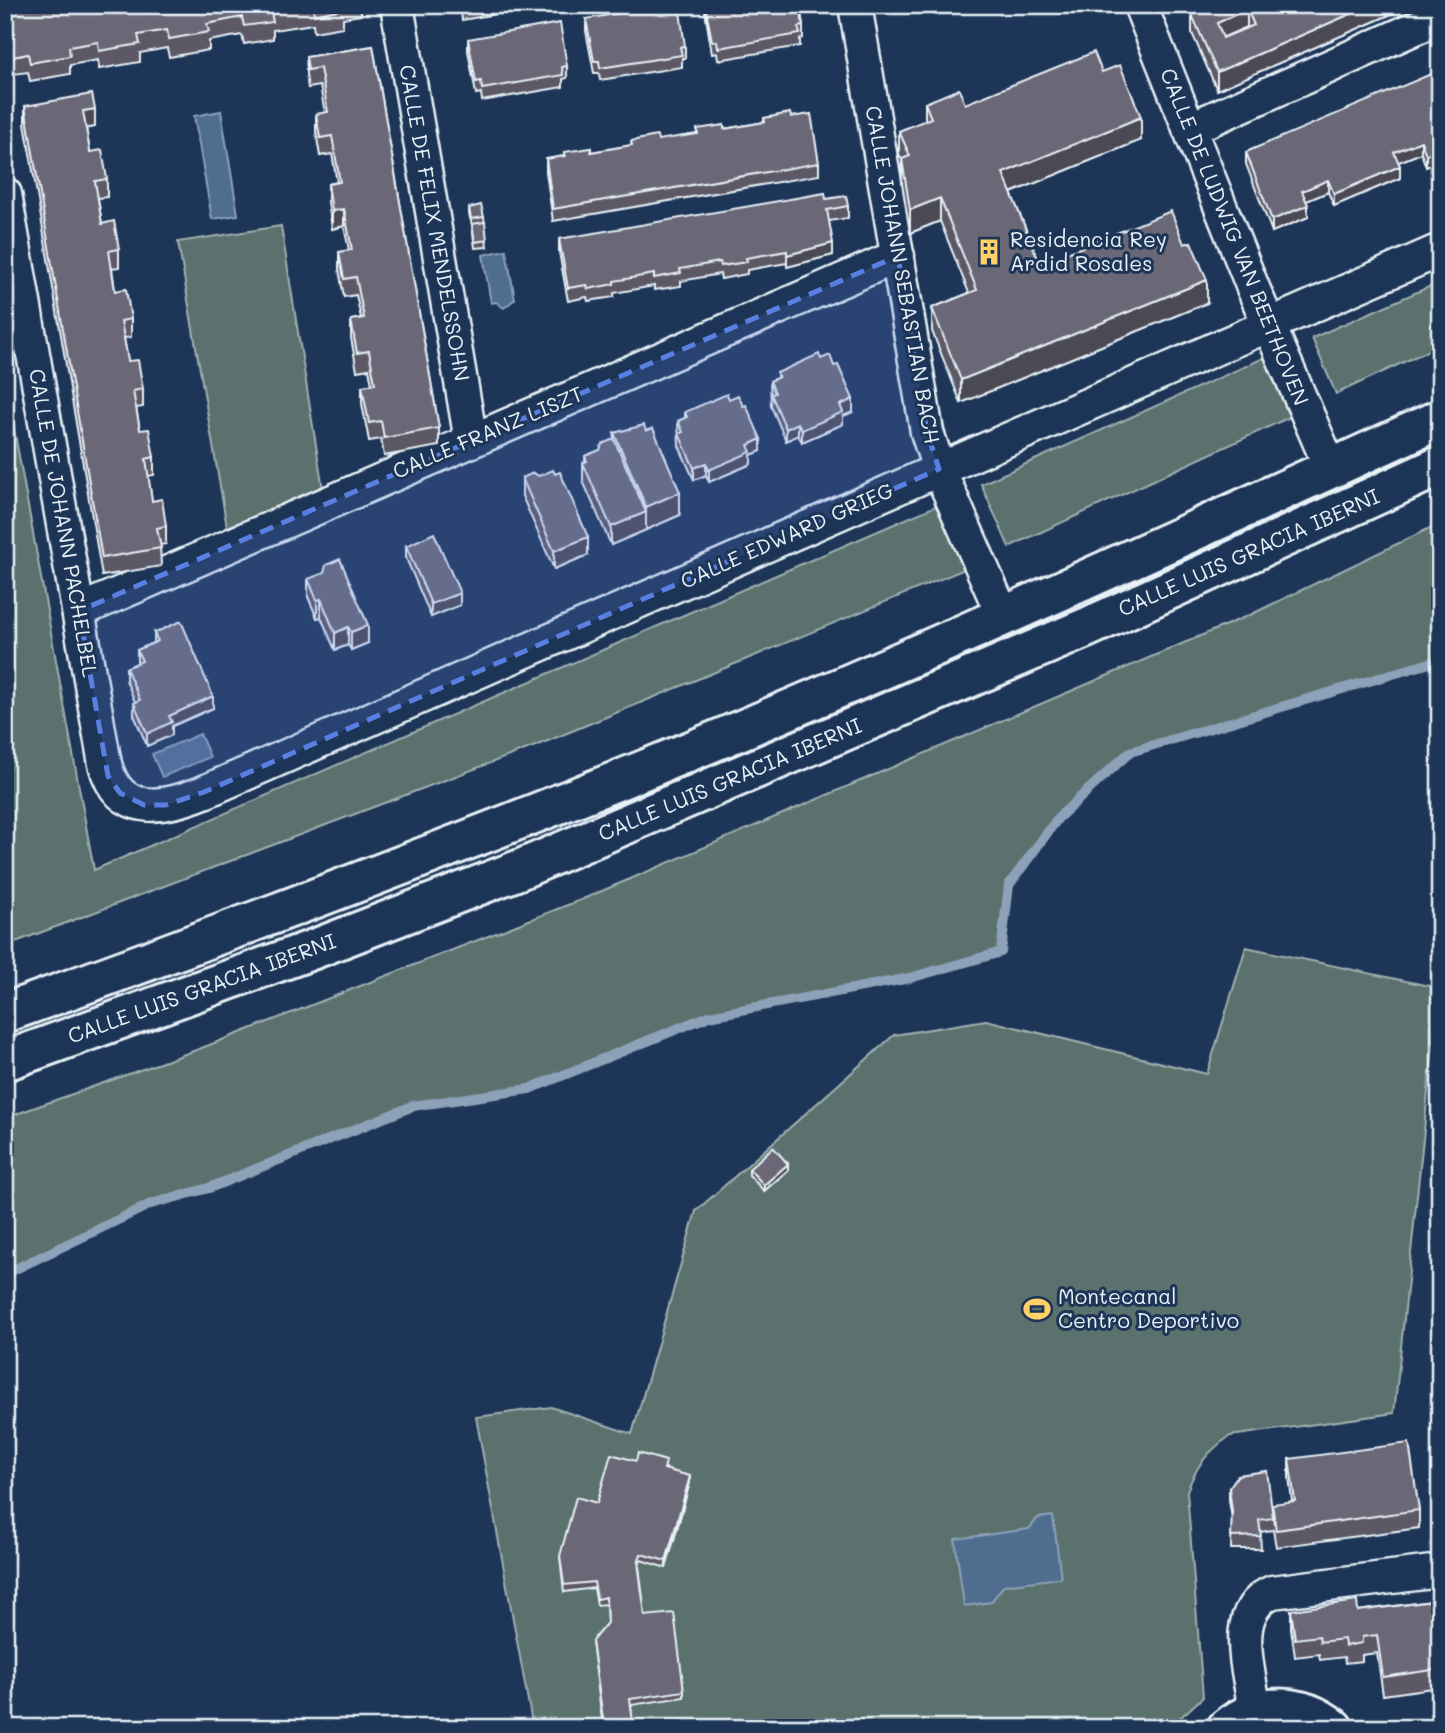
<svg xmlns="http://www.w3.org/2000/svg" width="1445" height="1733" viewBox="0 0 1445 1733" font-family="Mali,sans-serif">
<rect width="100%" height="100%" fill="#1d3557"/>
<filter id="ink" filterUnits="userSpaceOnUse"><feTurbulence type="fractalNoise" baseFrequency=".0143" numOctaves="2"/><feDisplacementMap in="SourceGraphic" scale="14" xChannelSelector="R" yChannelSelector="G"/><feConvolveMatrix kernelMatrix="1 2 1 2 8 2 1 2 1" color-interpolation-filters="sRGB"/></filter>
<g filter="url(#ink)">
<path fill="#5a716d" stroke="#a1b1b2" stroke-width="2" d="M281,226L323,489L227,527L178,242Z
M1440,282V345L1336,394L1312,338Z
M1268,356L1290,417L1009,547L981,484Z
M5,379L94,870L938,505L965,569L538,745L5,946Z
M1440,523V660L1130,752L1058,818L1009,885L1001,952L910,978L709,1016L529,1089L413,1106L209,1188L151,1204L5,1274V1118L199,1049L583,899L1252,614Z
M1246,947L1439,988L1394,1413L1230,1436C1207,1452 1197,1465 1187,1491L1203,1697L1169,1728H533L476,1417L551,1407L632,1434L696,1211L894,1035L986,1020L1207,1074Z"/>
<path fill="#506d8f" stroke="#8da2b9" stroke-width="2" d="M221,111L238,215L212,219L194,116Z
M506,250L515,299L504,308L496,302L491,303L483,255Z
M200,734L210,757L162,777L152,754Z
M1053,1516L1061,1578L1004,1585L991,1602L964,1606L955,1539L1029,1529L1038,1518Z"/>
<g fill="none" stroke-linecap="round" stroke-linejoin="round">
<path stroke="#8da2b9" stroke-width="10" d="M5,1274L151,1204L209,1188L413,1106L529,1089L709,1016L910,978L1001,952L1009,885L1058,818L1130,752L1440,660"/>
<g stroke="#e8f1f8" stroke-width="37">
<path id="street" d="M397,5L471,441
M855,5L927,432L939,469L1003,616
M1140,5L1253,288L1331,469
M1189,129L1440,17
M5,194L105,764C119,818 164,808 204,792L1440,250
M79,611L898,256
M1255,1711C1250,1673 1228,1612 1272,1592L1440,1571"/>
</g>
<g stroke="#e8f1f8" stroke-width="44">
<path id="secondary" d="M5,1013C240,928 474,840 705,745C952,642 1196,530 1440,419
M5,1061L314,949L521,869L1088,627L1440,466
M1227,1728C1259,1702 1301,1702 1333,1728"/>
</g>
<use href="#street" stroke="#1d3557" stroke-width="32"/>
<use href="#secondary" stroke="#1d3557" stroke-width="38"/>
</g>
<path fill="#5c5965" stroke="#e8f1f8" stroke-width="2" d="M5,5H361V15L343,18V27L314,32L313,24L273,30V39L244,44L242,35L209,41V50L169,57L167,48L140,53V62L99,69L98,60L70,65V74L30,81L28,72L13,74L5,28Z
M460,5H546L462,20Z
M704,5H800L803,26V38L800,39V46L718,60L717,53L712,54Z
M1215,5H1412L1217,90L1192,33V15Z
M586,19L685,46V58H682V67L600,80L599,73H594L586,31Z
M468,39L567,66V78L563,79V87L482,101L481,93L476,94L468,51Z
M373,46L439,428V446L384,456L381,439L369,441L362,404V386L372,385L369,369L357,371L351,338V320L361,318L356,295L344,297L339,270V252L349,250L344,226L332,229L328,202V184L337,182L332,154L320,156L316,132V114L325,113L320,86L308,88L306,75V57Z
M1102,72L1141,140L1011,193L1040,264L1207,303L961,403L932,331V308L969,293L940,221L910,233L902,183V160L899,154V131L925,121V103L965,104Z
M1440,77V161L1426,167L1421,153L1398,162L1400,178L1334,206L1328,192L1306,201L1308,217L1272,232L1246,164V152Z
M25,106L95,127L86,128L90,152L107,179V197L98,198L102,224L119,249V267L112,268L115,291L131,319V337L124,338L128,361L143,389V407L136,408L140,430L154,457V475L148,476L152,501L166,526V544L160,545L161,566L102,576L25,124Z
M791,117L819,163V175L553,221L546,172V159L564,156V152H591L697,134V129H724L764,122V118Z
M826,199L848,206V218L829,221L833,255L787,267V263L747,270V274L721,279L720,274L681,281V286L654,290V286L614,293V297L588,301L587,297L568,301L559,252V239Z
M469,208L484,217L487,247L475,248L472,225L469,214Z
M821,359L853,412L843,416V424L802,442L798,435L786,441L771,406L770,381L777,378V373Z
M729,399L761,451L751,455V464L709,482L706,475L694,480L679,446L678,421L685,418V412Z
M614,433L680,515L611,545L583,481V463L585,462V456L600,450L614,439Z
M522,478L588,555L554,569L522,496Z
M406,546L460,605L431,617L406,558Z
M308,579L368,643L351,650L348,645L335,650L321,617L317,618L308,597Z
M154,633L213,708L172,726V735L147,746L134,715V703L135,702L126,680V668L137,663V650L154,643Z
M749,1169L788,1170L764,1191L749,1175Z
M1289,1459L1419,1510V1528L1276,1547L1273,1530L1260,1532L1261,1549H1231L1232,1519L1229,1500V1488L1272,1508L1292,1501L1289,1477Z
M636,1461L666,1468V1469L690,1482L666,1568L641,1560L639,1566L645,1616L684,1691V1697L631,1705L633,1728H603L592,1641L607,1623L606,1604L597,1605L594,1588L564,1592L560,1556L597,1503Z
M1440,1600V1687L1383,1695L1377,1653L1362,1655V1661L1345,1663L1344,1657L1320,1660L1319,1654L1295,1657L1291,1628V1610L1358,1611Z"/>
<path fill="#4b4853" stroke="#e8f1f8" stroke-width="2" d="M1281,5H1299L1281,13Z
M1371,5H1412L1217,90V72Z
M1247,9V27L1217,40V23Z
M95,109V127L83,129V111Z
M1141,117V140L1003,196V173Z
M1421,141V153L1394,164V152Z
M1440,149V161L1426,167V155Z
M1400,166V178L1334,206V194Z
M1328,180V192L1302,203V191Z
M940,198V221L910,233V210Z
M1308,205V217L1272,232V220Z
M344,209V226L332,229V211Z
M833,243V255L787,267V255Z
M1207,280V303L961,403V380Z
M853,399V412L843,416V424L802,442V430L840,405Z
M798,423V435L786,441V429Z
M761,439V451L751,455V464L709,482V470L748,445Z
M706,463V475L694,480V468Z
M680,492V515L646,530V507Z
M646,512V530L611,545V527Z
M588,537V555L554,569V551Z
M460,593V605L431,617V604Z
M321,599V617L317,618V600Z
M368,625V643L351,650V632Z
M348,627V645L335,650V633Z
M213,696V708L172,726V735L147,746V734L169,716Z
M788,1164V1170L764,1191V1185Z
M690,1476V1482L666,1568V1561Z"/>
<path fill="#6b6776" stroke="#e8f1f8" stroke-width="2" fill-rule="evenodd" d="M5,5H342L343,9L314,15L313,6L271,12L273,22L244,26L242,17L207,24L209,32L169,39L167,30L138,35L140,44L99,51L98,42L69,47L70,56L30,63L28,54L13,57Z
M665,5H679L685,46L680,47L682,55L600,68L599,61H594L586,19Z
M705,5H800L803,26L798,27L800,34L718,48L717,41H712Z
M1215,5H1286L1288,10L1299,5H1371L1217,72L1192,15ZM1247,9L1254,25L1223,38L1217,23Z
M560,23L567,66L562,67L563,75L482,89L481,81L476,82L468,39Z
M373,46L439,428L384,438L381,421L369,423L362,386L375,384L369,351L357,353L351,320L364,318L356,277L344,279L339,252L352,250L344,209L332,211L328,184L340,182L332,136L320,138L316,114L328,112L320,68L308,70L306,57Z
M1094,52L1102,72L1120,65L1141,117L1003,173L1040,264L1171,211L1184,244L1191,242L1207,280L961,380L932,308L977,290L940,198L910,210L902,159L910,156L899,131L931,118L925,103L959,89L965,104Z
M1431,74L1433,79L1440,77V149L1426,155L1421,141L1394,152L1400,166L1334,194L1328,180L1302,191L1308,205L1272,220L1246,152Z
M92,94L95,109L83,111L90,152L102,150L107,179L95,181L102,224L114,221L119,249L109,251L115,291L126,289L131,319L121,321L128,361L138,360L143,389L133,391L140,430L149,429L154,457L146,459L152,501L162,499L166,526L157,528L161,548L102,558L25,106Z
M790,113L791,117L811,114L819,163L553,209L546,159L565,156L564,152L591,148V152L632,145L631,141L657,136L658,140L698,134L697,129L724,125V129L765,122L764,118Z
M825,193L826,199L846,196L848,206L827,210L833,243L787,255V251L746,258L747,262L721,266L720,262L680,269L681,273L654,278V274L614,281V284L588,289L587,285L568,288L559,239Z
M481,205L484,217L471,219L469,208Z
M485,222L487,240L475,242L472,224Z
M819,354L821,359L830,355L834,366L838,365L853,399L840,405L843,412L802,430L798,423L786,429L771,394L775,393L770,381L779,377L777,373Z
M727,394L729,399L738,395L743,406L746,405L761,439L748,445L751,452L709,470L706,463L694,468L679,434L683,432L678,421L687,417L685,412Z
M644,425L646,431L653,428L680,492L646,507L614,433Z
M614,439L646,512L611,527L583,463L587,461L585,456L600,450L602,444Z
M553,470L555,474L560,472L588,537L554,551L522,478L533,473L539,476Z
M434,533L460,593L431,604L406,546Z
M340,559L368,625L351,632L348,627L335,633L321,599L317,600L308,579L324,573L326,565Z
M181,621L213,696L169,716L172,722L147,734L134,703L140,700L126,668L142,661L137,650L158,641L154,633Z
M773,1147L788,1164L764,1185L749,1169Z
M1409,1443L1419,1510L1276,1530L1272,1504L1295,1501L1289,1459Z
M638,1453L666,1461L664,1469L690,1476L666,1561L641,1554L638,1562L645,1616L674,1613L684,1691L630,1699L633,1722L604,1726L592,1641L607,1623L606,1597L597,1599L594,1582L564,1585L560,1556L576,1497L597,1503L611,1454L636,1461Z
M1267,1471L1273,1518L1259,1520L1261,1536L1231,1537L1232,1511L1229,1488L1238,1475Z
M1440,1600V1669L1383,1677L1377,1635L1362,1637V1643L1345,1646L1344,1639L1320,1642L1319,1636L1295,1639L1291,1610L1357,1601L1358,1611Z"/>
</g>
<path fill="#5a7fe2" fill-opacity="0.2" stroke="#5a7fe2" stroke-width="5" stroke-dasharray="14 9" stroke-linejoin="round" d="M898,256L927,432L939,469L204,792L166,805H144L120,793L108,776L79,611Z"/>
<defs>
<g id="building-bare" transform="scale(2.1)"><path d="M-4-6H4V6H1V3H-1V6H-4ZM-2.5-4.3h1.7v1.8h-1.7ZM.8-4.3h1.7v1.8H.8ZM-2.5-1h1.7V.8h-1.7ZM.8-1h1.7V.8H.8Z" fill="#ffd166" stroke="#1d3557" stroke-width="2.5" paint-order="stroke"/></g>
<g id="stadium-bare" transform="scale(2.1)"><path d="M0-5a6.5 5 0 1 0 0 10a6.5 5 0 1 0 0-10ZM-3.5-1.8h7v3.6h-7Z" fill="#ffd166" stroke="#1d3557" stroke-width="2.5" paint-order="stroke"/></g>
</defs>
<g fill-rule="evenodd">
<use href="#building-bare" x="989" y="252"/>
<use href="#stadium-bare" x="1037" y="1309"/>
</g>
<g text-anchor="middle" stroke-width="6" stroke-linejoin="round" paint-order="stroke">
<g font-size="21" fill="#e8f1f8" stroke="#1d3557">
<text transform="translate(434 223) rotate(80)" y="7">CALLE DE FELIX MENDELSSOHN</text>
<text transform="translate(1234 237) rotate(68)" y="7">CALLE DE LUDWIG VAN BEETHOVEN</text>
<text transform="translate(902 275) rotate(80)" y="7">CALLE JOHANN SEBASTIAN BACH</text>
<text transform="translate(488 433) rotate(-23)" y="7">CALLE FRANZ LISZT</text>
<text transform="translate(63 523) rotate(80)" y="7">CALLE DE JOHANN PACHELBEL</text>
<text transform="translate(787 536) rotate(-24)" y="7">CALLE EDWARD GRIEG</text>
<text transform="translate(1249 553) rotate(-24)" y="7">CALLE LUIS GRACIA IBERNI</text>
<text transform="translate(730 780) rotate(-23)" y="7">CALLE LUIS GRACIA IBERNI</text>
<text transform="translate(202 989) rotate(-20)" y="7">CALLE LUIS GRACIA IBERNI</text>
</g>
<g font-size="21" fill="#e8f1f8" stroke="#1d3557" text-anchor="start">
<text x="1010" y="247">Residencia Rey<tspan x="1010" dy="24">Ardid Rosales</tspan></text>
<text x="1058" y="1304">Montecanal<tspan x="1058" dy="24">Centro Deportivo</tspan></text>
</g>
</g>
<rect width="1445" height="1733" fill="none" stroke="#1d3557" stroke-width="28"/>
<rect x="14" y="14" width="1417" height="1705" fill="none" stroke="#e8f1f8" stroke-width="2.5" filter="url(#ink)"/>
</svg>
